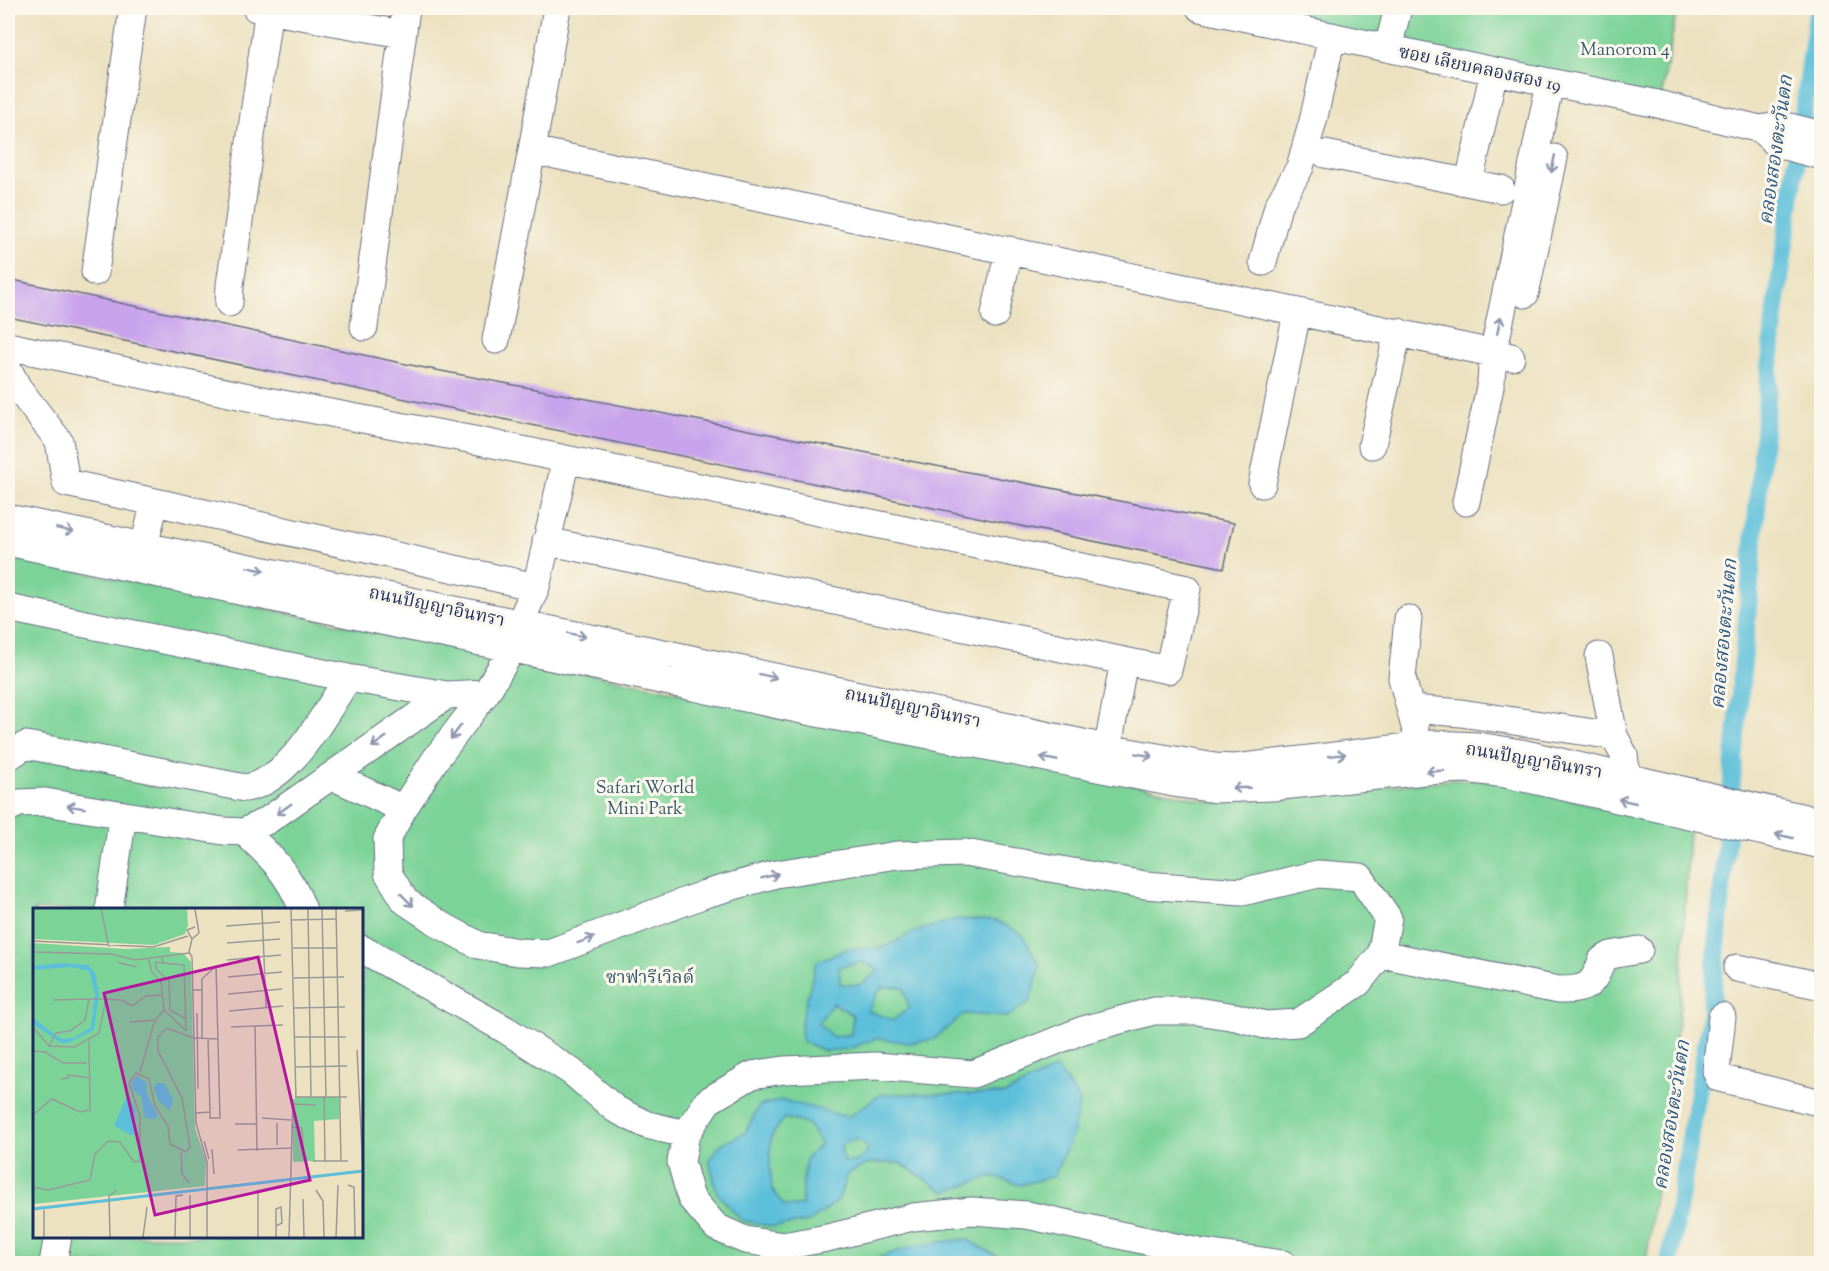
<svg xmlns="http://www.w3.org/2000/svg" width="1829" height="1271" viewBox="0 0 1829 1271" font-family="'Sorts Mill Goudy','Noto Serif Thai',serif">
<rect width="100%" height="100%" fill="#fbf7ec"/>
<filter id="ink" filterUnits="userSpaceOnUse"><feTurbulence type="fractalNoise" baseFrequency=".0167" numOctaves="2"/><feDisplacementMap in="SourceGraphic" scale="12" xChannelSelector="R" yChannelSelector="G"/><feConvolveMatrix kernelMatrix="1 2 1 2 8 2 1 2 1" color-interpolation-filters="sRGB"/></filter>
<filter id="wash" filterUnits="userSpaceOnUse"><feTurbulence type="fractalNoise" baseFrequency=".008" numOctaves="4" result="noise"/><feDisplacementMap in="SourceGraphic" scale="24" xChannelSelector="R" yChannelSelector="G"/><feGaussianBlur stdDeviation="1.35" result="paint"/><feColorMatrix in="noise" values="0 0 0 0 0 0 0 0 0 0 0 0 0 0 0 0 0 1.4 0 .05"/><feComposite in="paint" operator="in"/></filter>
<g filter="url(#wash)">
<rect width="100%" height="100%" fill="#ece1c0"/>
<path fill="#7cd398" stroke="#4c817b" stroke-width="1.5" fill-rule="evenodd" d="M1226,8H1677L1661,99Z
M8,557L1110,779L1216,803L1452,780H1498L1689,830L1680,1005L1646,1263H8ZM34,910H362V1236H34Z"/>
<path fill="#5cbfda" stroke="#3c779c" stroke-width="1.5" fill-rule="evenodd" d="M955,919L997,921L1022,934L1040,966L1030,1001L1007,1017L964,1014L934,1039L909,1043L877,1038L848,1049L824,1051L802,1041L801,1022L816,962L847,949L885,947L912,933ZM862,962L879,970L860,985L840,984L839,967ZM881,987H903L909,1008L893,1020L868,1011ZM833,1003L853,1015L851,1034L833,1037L818,1023Z
M1056,1068L1080,1101L1072,1135L1054,1176L1020,1185L992,1176L945,1192L900,1163H870L847,1174L838,1201L809,1222L773,1227L741,1220L717,1193L709,1160L721,1144L745,1133L759,1106L782,1100L848,1117L881,1094H1005ZM784,1118L808,1124L821,1144L806,1159L803,1179L802,1206H784L772,1190L770,1163L771,1137ZM857,1139L869,1149L859,1161L843,1162L841,1145Z
M966,1239L1006,1261L1023,1263H868C898,1247 932,1243 966,1239Z"/>
<g fill="none" stroke-linecap="round" stroke-linejoin="round">
<path stroke="#5cbfda" stroke-width="18" d="M1669,1264L1710,1021L1774,322L1818,8"/>
</g>
<g id="blocks">
<path fill="#c8a3ec" d="M8,279L420,367L1234,523L1224,568L8,317Z"/>
</g>
</g>
<g filter="url(#ink)">
<use href="#blocks" fill-opacity="0" stroke="#646d80" stroke-width="1.5"/>
<g fill="none" stroke-linecap="round" stroke-linejoin="round">
<g stroke="#646d80" stroke-width="29">
<path id="minor" d="M256,8L402,34
M1200,8L1494,71L1658,104L1760,129L1782,125L1822,135
M1388,48L1398,8
M1760,129L1777,144L1822,156
M532,150L557,8
M1325,154L1501,189
M1469,182L1494,71
M1263,262L1278,206L1300,167L1313,121L1332,36
M95,272L133,8
M1525,294L1554,158
M229,303L230,285L269,8
M995,314L1009,250
M364,327L406,8
M496,340L532,150L1511,357
M8,346L267,401L479,441L1187,589L1168,670L1124,661
M8,369L18,388L59,441L66,483L155,502L140,562
M1372,445L1398,332
M566,460L536,587L520,623L512,649L486,693L435,760L403,809L387,839L388,873L405,901L441,925L478,945L518,952L549,953L705,894L776,874L897,855L965,853L1145,885L1242,892L1318,874L1360,877L1388,918L1381,954L1358,983L1298,1023L1265,1025L1236,1017L1196,1011H1154L1083,1030L973,1074L876,1066L784,1070L752,1075L708,1101L686,1134L681,1162L691,1198L716,1227L745,1240L783,1246L827,1238L913,1217L972,1211L1027,1215L1198,1252L1283,1264
M1262,484L1297,313
M155,502L536,587
M1466,502L1491,382L1493,354L1550,83
M8,518L663,653L1106,748L1215,767L1235,768L1433,744L1478,746L1521,753L1822,822
M546,541L1124,661L1104,767
M8,542L802,710L1179,784L1215,789L1272,787L1425,771L1465,769L1506,774L1822,845
M8,608L348,678L447,695
M1408,619L1402,678L1415,727
M1599,656L1614,736L1624,755L1627,777
M1412,709L1461,713L1614,736
M8,757L26,745L245,788C290,782 325,713 348,678
M332,776L403,809
M8,808L19,803L45,802L223,831L244,832L268,820L447,695L486,693
M244,832C271,856 290,875 303,910
M109,910L123,815
M362,949L506,1030L572,1072L615,1109L647,1125L686,1134
M1381,954L1558,990C1586,990 1593,987 1602,960L1611,955L1639,950
M1737,968L1822,986
M1722,1017L1716,1071L1719,1078L1822,1103
M54,1264L53,1263L58,1236"/>
</g>
<use href="#minor" stroke="#fff" stroke-width="27"/>
</g>
<defs><path id="oneway-shaft" d="M-6 0H5M1.5-3L5.5 0L1.5 3" fill="none" stroke-width="1.6" stroke-linecap="round" stroke-linejoin="round" transform="scale(1.5)"/></defs>
<g stroke="#8d97ae">
<use href="#oneway-shaft" transform="translate(1553 164) rotate(102)"/>
<use href="#oneway-shaft" transform="translate(1499 325) rotate(-78)"/>
<use href="#oneway-shaft" transform="translate(65 530) rotate(12)"/>
<use href="#oneway-shaft" transform="translate(256 569) rotate(12)"/>
<use href="#oneway-shaft" transform="translate(577 635) rotate(12)"/>
<use href="#oneway-shaft" transform="translate(768 676) rotate(12)"/>
<use href="#oneway-shaft" transform="translate(456 732) rotate(127)"/>
<use href="#oneway-shaft" transform="translate(379 742) rotate(145)"/>
<use href="#oneway-shaft" transform="translate(1144 755) rotate(10)"/>
<use href="#oneway-shaft" transform="translate(1337 755) rotate(-7)"/>
<use href="#oneway-shaft" transform="translate(1049 759) rotate(-169)"/>
<use href="#oneway-shaft" transform="translate(1435 771) rotate(178)"/>
<use href="#oneway-shaft" transform="translate(1241 788) rotate(178)"/>
<use href="#oneway-shaft" transform="translate(1627 801) rotate(-167)"/>
<use href="#oneway-shaft" transform="translate(76 807) rotate(-171)"/>
<use href="#oneway-shaft" transform="translate(284 809) rotate(145)"/>
<use href="#oneway-shaft" transform="translate(1784 836) rotate(-167)"/>
<use href="#oneway-shaft" transform="translate(770 876) rotate(-15)"/>
<use href="#oneway-shaft" transform="translate(407 900) rotate(45)"/>
<use href="#oneway-shaft" transform="translate(586 940) rotate(-20)"/>
</g>
</g>
<g text-anchor="middle" stroke-width="6" stroke-linejoin="round" paint-order="stroke">
<g font-size="18" fill="#33586c" stroke="#fbf7ec">
<text x="1625" y="55">Manorom 4</text>
<text x="645" y="793">Safari World<tspan x="645" dy="21">Mini Park</tspan></text>
<text x="650" y="983">ซาฟารีเวิลด์</text>
</g>
<g font-size="18" fill="#1b2f5e" stroke="#fbf7ec">
<text transform="translate(1480 68) rotate(12)" y="6">ซอย เลียบคลองสอง 19</text>
<text transform="translate(437 606) rotate(12)" y="6">ถนนปัญญาอินทรา</text>
<text transform="translate(913 707) rotate(12)" y="6">ถนนปัญญาอินทรา</text>
<text transform="translate(1534 760) rotate(10)" y="6">ถนนปัญญาอินทรา</text>
</g>
<g font-size="20" font-style="italic" fill="#2e5a83" stroke="#fbf7ec">
<text transform="translate(1775 150) rotate(-82)" y="7">คลองสองตะวันตก</text>
<text transform="translate(1723 634) rotate(-85)" y="7">คลองสองตะวันตก</text>
<text transform="translate(1671 1115) rotate(-81)" y="7">คลองสองตะวันตก</text>
</g>
</g>
<g transform="translate(33 908)">
<rect width="330" height="330" fill="#ece1c0"/>
<path d="M0,1H154L155,17L152,26L121,37L0,31ZM0,35L92,41L137,39V44L150,45L158,54L162,220L173,253L172,278L0,296ZM263,189H307L306,211L281,213L282,253L260,254L259,195Z" fill="#7cd398"/>
<path d="M29,55L55,57L62,65L66,86L61,122L35,135H28L0,116V110L28,131L41,130L58,119L62,86L56,63L38,59L0,62V58ZM104,168L114,175L113,184L125,208L122,211L112,210L108,188L100,182L98,173ZM124,175H131L140,191L137,203L125,192L121,179ZM94,188L102,201V226L97,227L81,217Z" fill="#5cbfda"/>
<path fill="none" stroke="#5cbfda" stroke-width="3" d="M0,301L330,263"/>
<path fill="none" stroke="#989a99" stroke-width="1.5" d="M68,1L76,39M162,1L166,25L159,31L154,22L162,19M229,1L233,99M258,1L263,190M275,1L278,190M289,1L293,190M303,1L308,253M312,3L330,2M259,12L304,11M193,18L247,14M159,31L156,44L159,49L163,215L174,254V329M0,33L120,39L155,28M194,35L247,31M260,40H304M0,44L78,46L102,52L156,45M129,48L130,55L151,57L153,123M115,50L119,64L128,74L131,102L153,123M194,52L248,47M84,54L103,59M130,55L123,54V61L136,73L137,102L153,111M195,69L249,64M261,70L311,69M160,82H169V71L183,58M169,82V131M195,86L249,81M20,92L56,91M261,100L312,99M196,103L250,98M164,105L165,181M97,114L122,112L131,102M222,118L250,117M0,119L16,138L42,139L66,125L73,91L88,92L99,98L113,88L130,87M198,119L222,118L224,243M262,129H313M16,138L23,125L37,123L52,112L56,91H73M324,142L330,264M0,143L12,144L30,155H54M263,159L314,158M107,164L122,112M28,171L35,170V167L58,170M291,188L292,254M262,189H314M258,196L283,197M177,204V210H187L183,58M163,205L177,204L175,131M0,207L19,191L47,204L57,202L56,133M229,210L258,212M244,215V237M202,216H224M258,219L269,220L270,238M171,233L176,251M179,241L181,266M205,242L259,240M148,244L149,266L156,275M280,253H315M315,277L321,279L322,329M0,279L15,282L57,272L62,246L75,233L87,234L101,254L107,253V208L96,175L103,165L116,171L122,198L135,218L137,236L153,244L157,239L149,190L125,143V129L134,120L161,130L185,131M283,282L290,293L291,329M225,285V329M157,287V329M270,291L271,329M11,302V329M77,329L76,288L84,282M110,329L114,299M142,329L143,288L150,287M243,329V301L248,299L249,315L243,318M256,329L260,191M303,329L305,277"/>
<path fill="#b5179e" fill-opacity="0.15" stroke="#b5179e" stroke-width="3" d="M225,49L277,272L122,307L71,85Z"/>
<rect width="330" height="330" fill="none" stroke="#1b2f5e" stroke-width="3"/>
</g>
<rect width="1829" height="1271" fill="none" stroke="#fbf7ec" stroke-width="30"/>
</svg>
